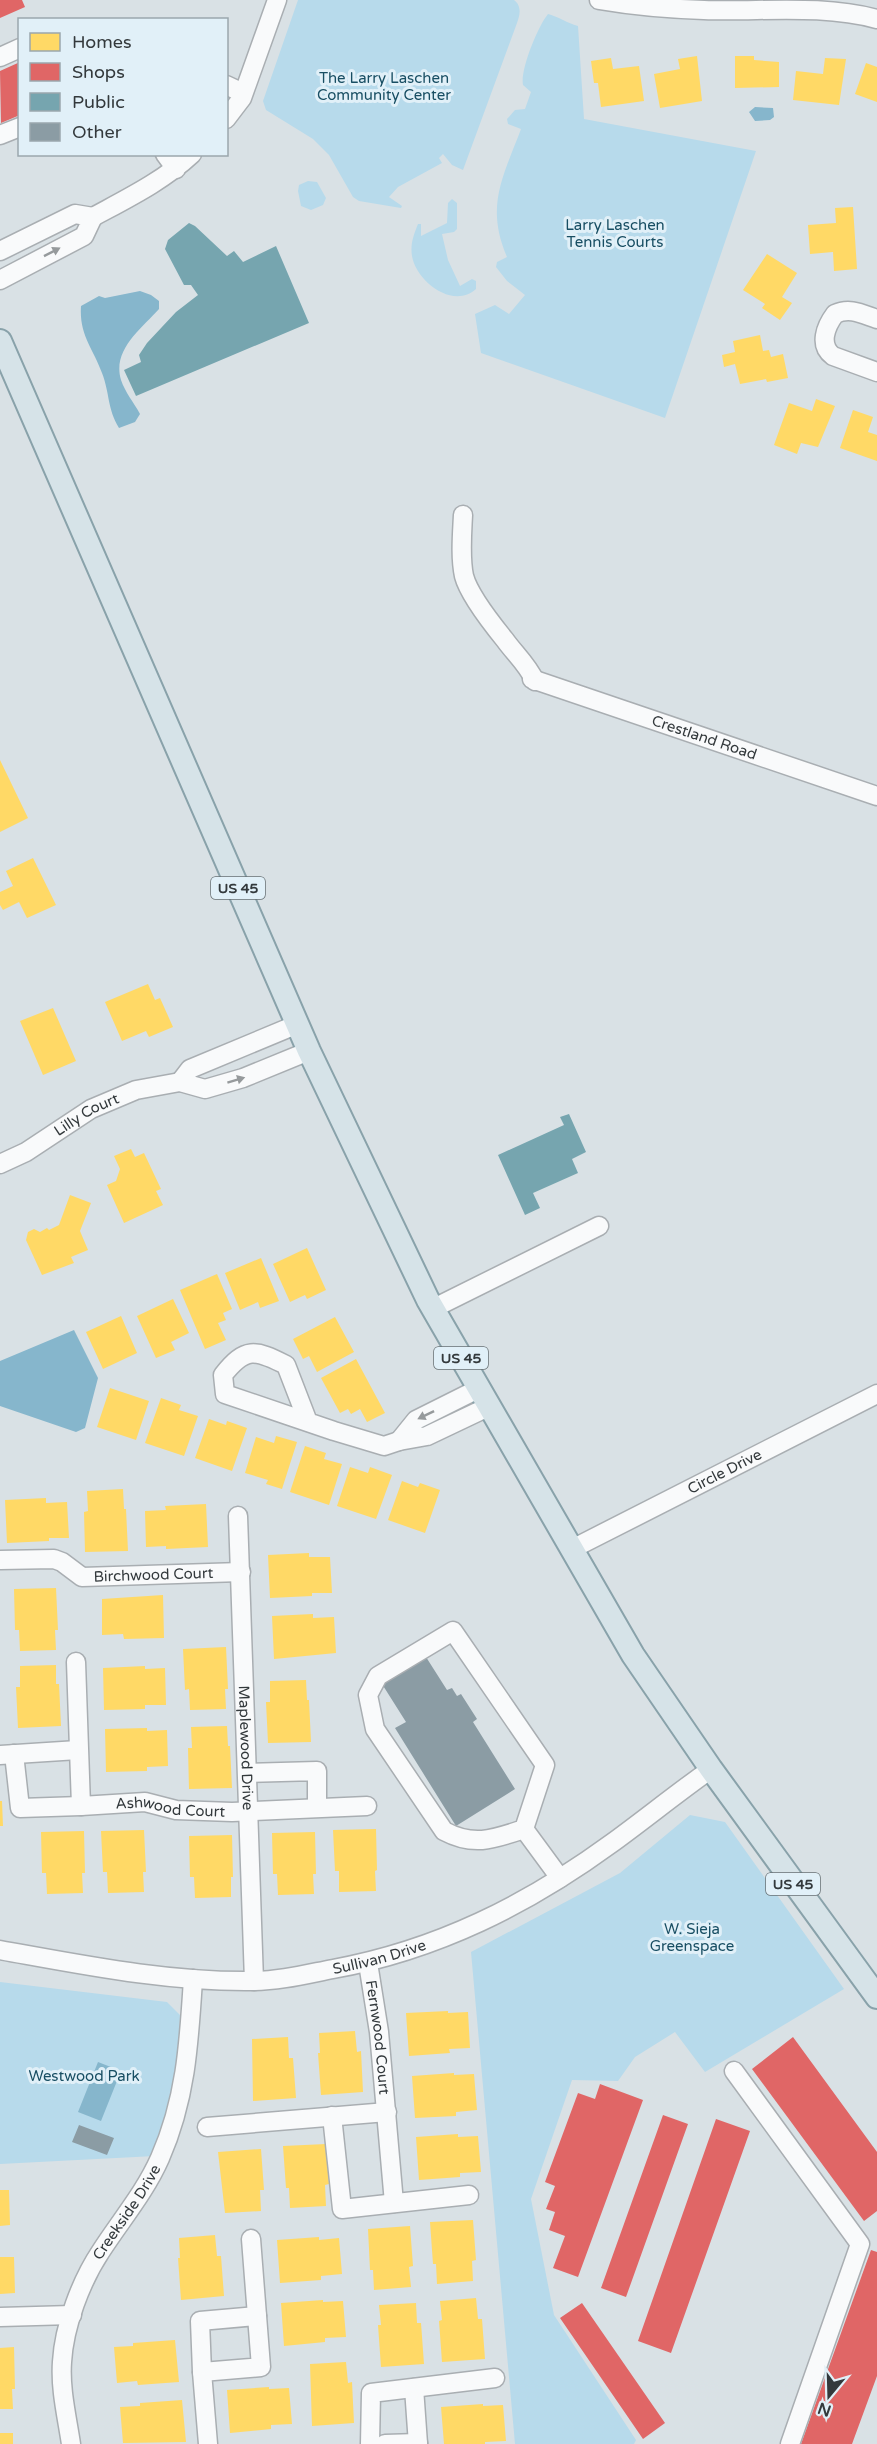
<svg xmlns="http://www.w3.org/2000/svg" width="877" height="2444" viewBox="0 0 877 2444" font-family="'Varela Round',sans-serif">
<rect width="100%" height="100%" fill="#d9e1e5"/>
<path fill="#b7daeb" d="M298,0H514C522,6 520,15 517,23L463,170L452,165L443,154L439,158L442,163L398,187L389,197L402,206L401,208L359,201L353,197L329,155L313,139L266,110L263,101Z
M548,14C559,17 567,23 578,26L584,119L756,151L665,418L481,353L475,314L495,305L509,314L525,295L507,281L496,267L497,262L507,257C485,206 503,177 521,129L508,124L507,119L515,110L525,109L531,92L523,85C520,70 538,26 548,14Z
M308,181L317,182L326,198L323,205L311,210L301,206L298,191L299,185Z
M452,199L457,203V229L454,232L442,234L448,260L460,286L472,279L476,281V289C453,310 416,281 412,256C410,244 414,234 418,224H421V236L447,223L448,203Z
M690,1815L725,1822L844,1989L705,2072L675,2032L635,2057L618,2081L572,2080L531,2199L554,2315L636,2440L634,2444H515L471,1952L620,1873Z
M0,1982L167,2002L180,2015L178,2074L155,2156L0,2164Z"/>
<path fill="#86b6cc" d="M755,107L773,108L774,117L770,120L755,121L749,112Z
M140,291L151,295L159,301V309C141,329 112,350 121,380C125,392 134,403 140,414L135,422L119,428C107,408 110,394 102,373C93,348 79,335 81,306L99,296L105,298Z
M74,1330L98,1378L85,1428L76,1432L0,1406V1361Z
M98,2062L121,2071L101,2121L78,2112Z"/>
<path fill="#ffd966" d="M697,56L702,101L660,108L654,74L680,69L678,59Z
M735,56H754V60L779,62V87L735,88Z
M611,58L613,69L639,66L644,101L601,107L598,83H594L591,61Z
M825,58L846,59L839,105L793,100L796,71L823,74Z
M866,63L877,67V102L855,94Z
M853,207L857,269L834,271L833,252L810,254L808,225L836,223L835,208Z
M767,254L797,273L782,297L792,303L780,320L762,308L765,304L743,290Z
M760,335L763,351L769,350L771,357L783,354L788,378L767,382L766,379L740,384L735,364L724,367L722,355L735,352L733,341Z
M816,399L835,406L818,447L801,443L797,454L774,445L789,403L812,411Z
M853,410L873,417L868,432L877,435V461L840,448Z
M0,760L28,818L0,832Z
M33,858L56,905L27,918L19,902L3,910L0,905V892L13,886L6,871Z
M148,984L155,1000L160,998L173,1027L149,1037L146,1031L122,1041L105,1002Z
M53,1008L76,1061L43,1075L20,1021Z
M131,1149L135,1157L144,1153L161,1189L156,1191L163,1205L124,1223L107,1185L116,1181L120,1169L114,1156Z
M70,1195L91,1203L80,1231L88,1250L71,1257L74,1263L42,1275L26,1240L28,1232L34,1229L40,1232L47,1228L49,1230L59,1225Z
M307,1248L326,1290L307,1299L305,1295L290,1302L273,1264Z
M261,1258L279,1301L260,1308L258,1302L240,1310L225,1273Z
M217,1274L232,1309L223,1313L226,1320L218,1323L226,1340L205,1349L180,1290Z
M173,1299L189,1333L171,1342L175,1350L156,1358L137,1316Z
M121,1316L137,1353L103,1369L86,1332Z
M335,1317L354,1352L317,1372L309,1356L303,1359L293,1339Z
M356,1359L385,1413L367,1422L360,1409L351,1414L348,1409L340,1413L321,1378Z
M110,1388L149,1401L136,1440L97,1427Z
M161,1398L181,1405L179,1410L198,1416L184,1456L145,1443Z
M209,1419L226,1425L227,1421L247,1428L232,1471L195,1458Z
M276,1436L297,1442L282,1489L266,1484L268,1480L245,1473L256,1437L274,1443Z
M305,1446L326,1453L324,1459L342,1464L329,1505L290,1492Z
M350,1467L368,1473L370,1467L392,1475L376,1519L337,1506Z
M402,1481L418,1487L420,1483L440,1490L425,1533L388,1520Z
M123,1489L124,1509H126L128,1551L85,1552L84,1512L88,1511L87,1491Z
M46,1498V1503L67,1502L69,1538H49V1541L7,1543L5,1500Z
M206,1504L208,1547L166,1549V1546L146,1547L145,1511L166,1510L165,1506Z
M309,1553V1557H330L332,1593H312V1596L270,1598L268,1555Z
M56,1588L58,1630H55L56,1650L20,1651L19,1630H15L14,1589Z
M163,1595L164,1638L124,1639L123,1634L102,1635V1599Z
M313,1614V1618L334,1617L336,1653L274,1659L272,1616Z
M226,1647L228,1689H225L226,1709L190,1710L189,1689L185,1690L183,1649Z
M56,1665V1684H59L61,1726L18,1728L16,1687H20V1666Z
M145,1666V1669L165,1668L166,1705H145V1709L104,1710L103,1668Z
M306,1680L307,1700H309L311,1742L268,1743L266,1702H270V1681Z
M227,1726L228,1746H230L232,1788L189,1789L188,1748H192L191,1727Z
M147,1728V1731L167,1730L168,1766L147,1767V1771L106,1772L105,1729Z
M0,1801H2L3,1826H0Z
M376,1829L377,1870L375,1871L376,1891L339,1892V1871H335L333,1830Z
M144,1830L146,1872H143L144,1892L108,1893L107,1872H103L101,1831Z
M84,1831L85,1873H82L83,1893L47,1894L46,1873H42L41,1832Z
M315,1832L316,1874H313L314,1894L278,1895L277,1874H273L272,1833Z
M232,1835L233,1877H231V1897L195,1898L194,1877H190L189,1836Z
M448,2011V2013L468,2012L470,2048L449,2049L450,2053L409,2056L406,2013Z
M355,2031L357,2052L361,2051L363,2092L321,2095L318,2053H320L319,2033Z
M288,2037L289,2058H293L296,2098L253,2101L252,2039Z
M454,2073V2075L474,2074L477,2110L456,2112V2116L415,2118L412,2076Z
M458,2134V2137L478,2136L481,2172L460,2173V2177L419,2180L416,2137Z
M326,2144L329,2184L325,2185L326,2206L290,2208L289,2188H286L283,2146Z
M261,2149L264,2190H260L261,2211L225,2213L218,2152Z
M0,2190H9L10,2225L0,2226Z
M473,2220L476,2260L472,2261L473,2281L437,2284L436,2264H433L430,2222Z
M410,2226L413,2266L409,2267L411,2287L374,2290L373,2270H370L368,2229Z
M215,2235L217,2256H221L224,2296L181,2300L178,2258H180L179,2238Z
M319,2237V2240L339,2238L342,2274L321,2276V2280L280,2283L277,2240Z
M0,2257H14L15,2293L0,2294Z
M476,2298L478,2319H482L485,2359L442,2362L439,2321L442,2320L440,2301Z
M323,2300V2302L343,2301L346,2337L325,2338V2342L284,2346L281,2303Z
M416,2303L417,2323H421L424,2364L381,2367L378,2325H381L379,2305Z
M175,2340L179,2382L138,2385L137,2381L117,2383L114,2347L133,2346V2343Z
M14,2347L15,2389H12L13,2409H0V2348Z
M346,2362L348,2383L352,2382L354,2423L312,2426L310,2364Z
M269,2387V2389L289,2388L292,2424L271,2425V2429L230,2433L227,2390Z
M182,2400L186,2442L123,2443L120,2407L140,2406V2403Z
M483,2404V2406L503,2405L506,2441L485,2442V2444H444L441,2407Z
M0,2433H13V2444H0Z"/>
<path fill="#e06666" d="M0,0H22L25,7L0,18Z
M20,62V115L1,123L0,71Z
M793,2037L877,2152V2211L864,2221L752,2069Z
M600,2084L643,2100L578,2277L553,2268L565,2236L549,2230L555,2212L546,2209L555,2186L545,2182L578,2093L595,2099Z
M663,2115L688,2124L626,2297L601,2288Z
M716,2119L750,2131L671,2353L638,2341Z
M871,2250L877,2252V2376L852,2444H801Z
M582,2303L665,2423L643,2439L560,2318Z"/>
<path fill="#76a5af" d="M189,223L195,226L227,256L234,251L243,262L276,246L309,323L136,396L124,370L141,362L139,355L147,343L176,312L198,295L191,285H184L165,249L168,240Z
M569,1114L586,1152L572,1159L578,1173L533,1193L540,1208L525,1215L498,1155L564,1125L560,1117Z"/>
<path fill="#8b9ca4" d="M426,1657L447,1690L452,1688L457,1696L461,1694L477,1719L473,1722L515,1789L456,1826L395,1728L406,1722L382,1684Z
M79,2125L114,2138L107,2155L72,2142Z"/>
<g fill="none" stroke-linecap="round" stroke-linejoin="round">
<g stroke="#a9aeb2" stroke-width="21">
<g id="minor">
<path d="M599,0C634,6 669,9 704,10C761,12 821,4 877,19"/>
<path d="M0,57L20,48"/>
<path d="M226,85L243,93"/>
<path d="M226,119L242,98L277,0"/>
<path d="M0,135L20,127"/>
<path d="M165,154L176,169"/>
<path d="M93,217C128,198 163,181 192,154"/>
<path d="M0,251L75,214L93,217L84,236L0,280"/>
<path d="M877,319C862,314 850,307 835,314C826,326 818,345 833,356L877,372"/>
<path d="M463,515C462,535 460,557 464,576C469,595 492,624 505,640C515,654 527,664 535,681"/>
<path id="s1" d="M532,679L877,796"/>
<path d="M180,1082L190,1069L298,1024"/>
<path id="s2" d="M0,1164L26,1152L91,1109L136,1090L180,1082L205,1089L243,1078L309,1051"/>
<path d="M432,1309L599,1226"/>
<path d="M478,1389L416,1420L399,1441L427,1436L488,1407"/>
<path d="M308,1422L286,1365C255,1349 245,1347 223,1375L225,1394L334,1431L384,1446L399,1441"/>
<path id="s3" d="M238,1516L254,1981"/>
<path id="s4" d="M572,1549L877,1394"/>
<path id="s5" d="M0,1560L54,1559L62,1562L82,1577L241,1572"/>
<path id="s6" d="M76,1662L81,1806L145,1802L176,1810L232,1812L367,1806"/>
<path d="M14,1754L20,1808L81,1806"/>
<path d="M0,1755L78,1750"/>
<path d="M249,1773L317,1771V1807"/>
<path d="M524,1829L545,1765L453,1631L378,1676L368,1695L375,1729L444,1831C474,1847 494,1839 524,1829L560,1878"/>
<path id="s7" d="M0,1950C84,1965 167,1982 252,1981C280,1981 307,1974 333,1969C437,1950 527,1905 612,1843C645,1819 677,1793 711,1769"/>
<path id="s8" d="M368,1963L379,2032L394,2203"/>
<path d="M734,2071L860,2244L790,2444"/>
<path d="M332,2116L342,2209L469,2195"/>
<path d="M207,2127L387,2112"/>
<path d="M0,2317L72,2315"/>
<path d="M202,2372L200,2321L257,2316"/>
<path d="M414,2388L418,2444"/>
<path id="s9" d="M71,2444C67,2417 60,2389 62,2362C64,2326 81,2281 101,2251C121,2220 145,2192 160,2158C186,2099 189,2043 193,1979"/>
<path d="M208,2444L202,2372L261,2367L251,2239"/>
<path d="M370,2444L371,2393L495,2378"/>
<path d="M385,2444L418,2443"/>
</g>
</g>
<g stroke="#89a2aa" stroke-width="26">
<path id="major" d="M0,341L309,1051L428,1300L633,1655L711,1769L877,1997"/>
</g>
<use href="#minor" stroke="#f9fafb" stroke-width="18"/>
<use href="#major" stroke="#d6e3e8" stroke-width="22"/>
</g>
<defs><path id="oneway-solid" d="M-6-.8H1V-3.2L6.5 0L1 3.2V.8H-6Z" transform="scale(1.5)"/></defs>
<g fill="#969a9c">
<use href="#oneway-solid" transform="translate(52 252) rotate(-27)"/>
<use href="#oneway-solid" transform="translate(236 1080) rotate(-17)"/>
<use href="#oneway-solid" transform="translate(426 1415) rotate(154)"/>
</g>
<g text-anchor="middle" stroke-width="6" stroke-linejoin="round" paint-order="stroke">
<g fill="#e1f0f8" stroke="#677074" stroke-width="1.5">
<rect x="211" y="877" width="54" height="22" rx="4.5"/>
<rect x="434" y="1347" width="54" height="22" rx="4.5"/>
<rect x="766" y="1873" width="54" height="22" rx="4.5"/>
</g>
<g font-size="14" font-weight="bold" fill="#33393c">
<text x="238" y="893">US 45</text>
<text x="461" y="1363">US 45</text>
<text x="793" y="1889">US 45</text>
</g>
<g font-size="15" fill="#184e63" stroke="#e1f0f8">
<text x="384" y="83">The Larry Laschen<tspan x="384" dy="17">Community Center</tspan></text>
<text x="615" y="230">Larry Laschen<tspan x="615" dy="17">Tennis Courts</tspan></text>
<text x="692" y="1934">W. Sieja<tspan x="692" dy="17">Greenspace</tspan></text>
<text x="84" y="2081">Westwood Park</text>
</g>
<g font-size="15" fill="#33393c" stroke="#e1f0f8">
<text dy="5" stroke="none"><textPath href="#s1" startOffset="182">Crestland Road</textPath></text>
<text dy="5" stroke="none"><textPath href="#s2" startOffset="100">Lilly Court</textPath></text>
<text dy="5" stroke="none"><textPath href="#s4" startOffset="171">Circle Drive</textPath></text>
<text dy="5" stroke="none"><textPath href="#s5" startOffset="159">Birchwood Court</textPath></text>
<text dy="5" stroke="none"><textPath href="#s3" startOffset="232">Maplewood Drive</textPath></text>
<text dy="5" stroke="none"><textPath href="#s6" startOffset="234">Ashwood Court</textPath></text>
<text dy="5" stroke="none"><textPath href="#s7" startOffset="384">Sullivan Drive</textPath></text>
<text dy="5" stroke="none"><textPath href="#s8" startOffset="75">Fernwood Court</textPath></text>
<text dy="5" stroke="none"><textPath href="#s9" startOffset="248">Creekside Drive</textPath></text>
</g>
</g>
<rect x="18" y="18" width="210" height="138" fill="#e1f0f8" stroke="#9ba7ad" stroke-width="1.5"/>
<rect x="30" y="33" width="30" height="18" fill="#ffd966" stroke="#9ba7ad" stroke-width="1.5"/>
<text x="72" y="48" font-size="18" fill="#33393c">Homes</text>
<rect x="30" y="63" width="30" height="18" fill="#e06666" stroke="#9ba7ad" stroke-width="1.5"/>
<text x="72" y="78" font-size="18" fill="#33393c">Shops</text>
<rect x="30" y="93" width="30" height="18" fill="#76a5af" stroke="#9ba7ad" stroke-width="1.5"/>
<text x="72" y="108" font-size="18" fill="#33393c">Public</text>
<rect x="30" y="123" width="30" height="18" fill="#8b9ca4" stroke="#9ba7ad" stroke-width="1.5"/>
<text x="72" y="138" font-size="18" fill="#33393c">Other</text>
<g transform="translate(829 2396) rotate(199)" stroke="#e1f0f8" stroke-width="4.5" paint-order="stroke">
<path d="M0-4.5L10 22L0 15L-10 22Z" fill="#33393c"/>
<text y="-9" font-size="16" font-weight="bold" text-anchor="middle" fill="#33393c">N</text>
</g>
</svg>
